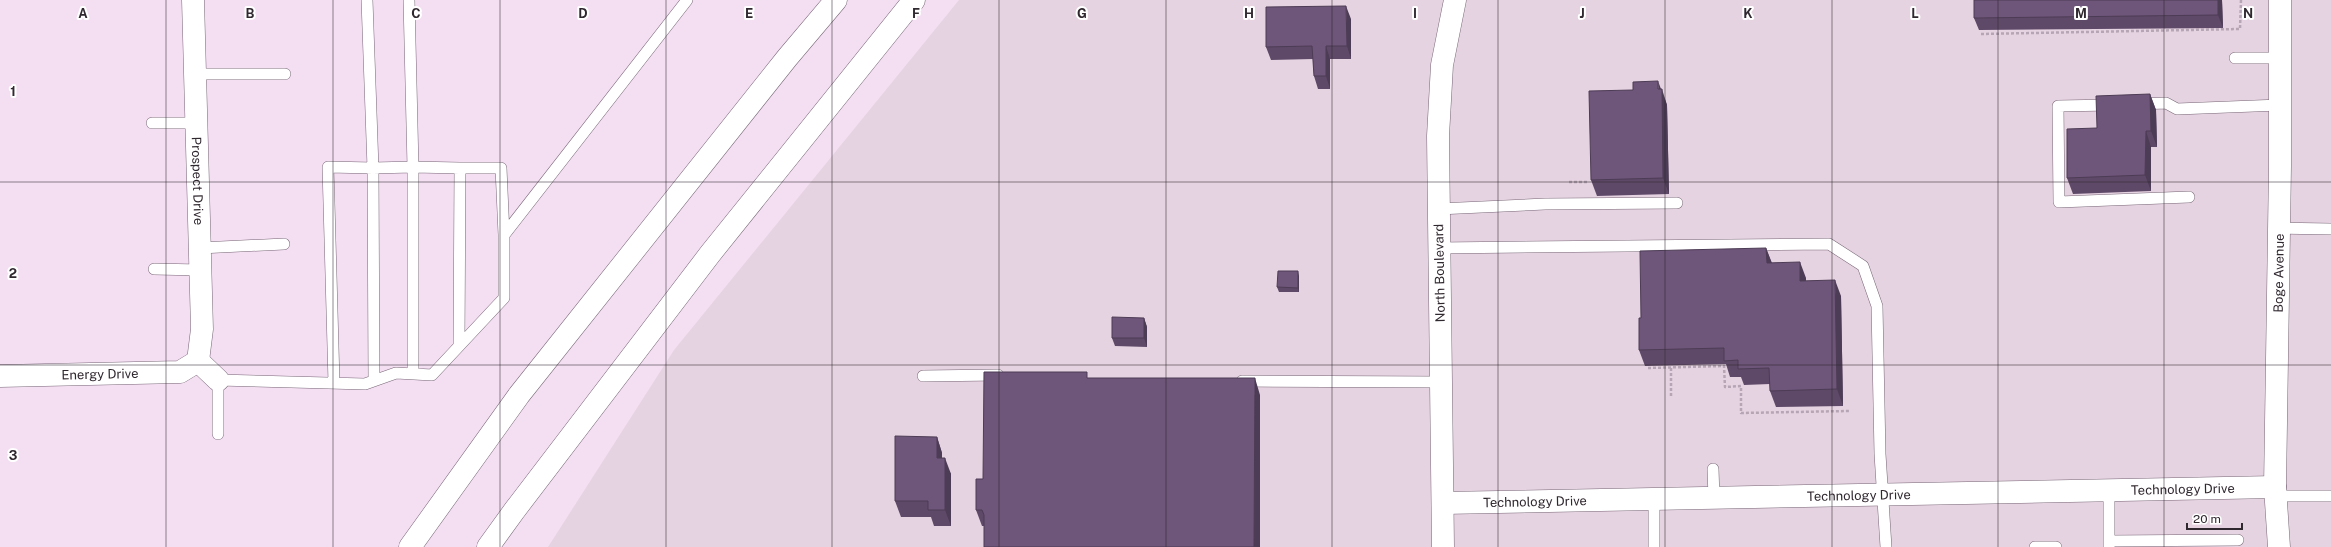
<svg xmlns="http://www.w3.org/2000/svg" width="2331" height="547" viewBox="0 0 2331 547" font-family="'Public Sans',sans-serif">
<rect width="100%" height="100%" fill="#f4dff2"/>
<path fill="#e6d3e1" d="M959,0H2331V547H548L674,350Z"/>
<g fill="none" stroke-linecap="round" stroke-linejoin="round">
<g stroke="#786677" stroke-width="12">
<path id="lane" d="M409,0L413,167L460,168L459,346
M2235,58H2280
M195,74H285
M2140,104L2166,103L2177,109L2280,105
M2111,105L2058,106L2059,202L2189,197
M152,123H197
M460,168H501L504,235
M1438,209L1545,204L1677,203
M2279,228L2331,229
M200,248L284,244
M1438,248L1829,244L1863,266L1877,306L1880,454L1886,547
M154,269L200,270
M923,376L998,375
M374,381L373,168L413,167V374
M1242,381L1441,382
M334,383L328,167L373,168L367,0
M218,434V380L365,384L396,373L432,375L504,298V235L687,0
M1713,469L1714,498
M2109,490V541
M2276,496H2331
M1654,547V499
M2035,547H2056
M2109,547V541L2238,540"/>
</g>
<g stroke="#786677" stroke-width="23">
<g id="street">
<path id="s1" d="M193,0L202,329L198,361"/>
<path d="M198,361L218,380"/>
<path id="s2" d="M0,376L180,372L198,361"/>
<path id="s3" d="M1443,503L2275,487"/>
<path id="s4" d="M2279,547L2275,487L2280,166V0"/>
</g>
</g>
<g stroke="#786677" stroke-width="23">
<path id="secondary" d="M1443,547L1438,136L1442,65L1455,0"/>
</g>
<g stroke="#786677" stroke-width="23">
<path id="highway" d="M410,547L519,395L787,58L836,0
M488,547L514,511L710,254L914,0"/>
</g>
<path stroke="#b6a5b4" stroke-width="2.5" stroke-dasharray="3 2" stroke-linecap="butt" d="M1981,34L2240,29L2241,0
M1569,182H1587
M1648,368L1724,366L1725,387L1741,386V413L1849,411
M1671,368V398"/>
<use href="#lane" stroke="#fff" stroke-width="11"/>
<use href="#street" stroke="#fff" stroke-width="22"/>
<use href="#secondary" stroke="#fff" stroke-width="22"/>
<use href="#highway" stroke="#fff" stroke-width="22"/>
</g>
<path fill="#5f4969" d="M2222,0L2223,28L1979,30L1974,18Z
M1351,19V59H1330V89H1318L1314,76L1313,59L1271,60L1266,47Z
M1661,89H1662L1667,105L1669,194L1597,196L1591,180Z
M2150,94L2156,110L2157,147H2151V191L2073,194L2067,178Z
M1766,248L1772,263L1806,278V281L1841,296L1843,406L1776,407L1770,391V384L1744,385L1741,377H1730L1726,364L1645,366L1639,350L1641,318Z
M1299,276V292H1279L1277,287Z
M1144,318L1147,327V347L1115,346L1112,338Z
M1089,378L1260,395V547H984V526H982L976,510L983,479Z
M937,437L942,453V458L951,474V526H934L931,517H901L895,501Z"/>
<path fill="#4d3c55" d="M2218,0H2222L2223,28L2218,15Z
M1346,6L1351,19V59L1347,46Z
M1326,46L1330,59V89L1326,76Z
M1658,81L1667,105L1669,194L1663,178Z
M2150,94L2156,110L2157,147L2151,131Z
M2146,131L2151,147V191L2145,175Z
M1766,248L1772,264L1767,263Z
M1800,262L1806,278V297L1800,281Z
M1298,271L1299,276V292L1298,288Z
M1835,280L1841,296L1843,406L1837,389Z
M1144,318L1147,327V347L1144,338Z
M1255,378L1260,395V547H1254Z
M937,437L942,453V474L937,458Z
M945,458L951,474V526L945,510Z"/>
<path fill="#6e557a" stroke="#4d3c55" d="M1974,0H2218V15L1974,18Z
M1346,6L1347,46H1326V76H1314L1312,46L1266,47V7Z
M1658,81V89H1662L1663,178L1591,180L1589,91L1633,90V82Z
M2150,94L2151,131H2146L2145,175L2067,178V129L2097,128L2096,96Z
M1766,248L1767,263L1800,262V281L1835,280L1837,389L1770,391L1769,368L1738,369V360L1724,361V348L1639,350V318H1641L1640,251Z
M1278,271H1298V288L1277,287Z
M1112,317L1144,318V338H1112Z
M984,372H1087V378H1255L1254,547H984V515L982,510H976V479H983Z
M895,436L937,437V458H945V510H928V501H895Z"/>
<path fill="none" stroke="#30282f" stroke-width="1" stroke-opacity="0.55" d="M166,0V547M333,0V547M500,0V547M666,0V547M832,0V547M999,0V547M1166,0V547M1332,0V547M1498,0V547M1665,0V547M1832,0V547M1998,0V547M2164,0V547M0,182H2331M0,365H2331"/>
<g text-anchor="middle" stroke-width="4" stroke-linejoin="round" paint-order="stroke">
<g font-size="13" fill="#30282f" stroke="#fff">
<text dy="5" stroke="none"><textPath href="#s1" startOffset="181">Prospect Drive</textPath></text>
<text transform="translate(1439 273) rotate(-91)" y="5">North Boulevard</text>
<text dy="5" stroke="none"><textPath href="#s4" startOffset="274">Boge Avenue</textPath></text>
<text dy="5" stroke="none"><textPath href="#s2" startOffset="100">Energy Drive</textPath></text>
<text dy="5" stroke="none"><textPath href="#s3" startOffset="740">Technology Drive</textPath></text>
<text dy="5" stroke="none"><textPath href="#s3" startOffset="416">Technology Drive</textPath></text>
<text dy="5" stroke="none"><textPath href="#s3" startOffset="92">Technology Drive</textPath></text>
</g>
</g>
<g font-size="13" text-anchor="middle" font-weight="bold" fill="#30282f" stroke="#fff" stroke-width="4" stroke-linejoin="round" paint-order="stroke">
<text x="83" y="18">A</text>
<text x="250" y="18">B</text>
<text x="416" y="18">C</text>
<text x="583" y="18">D</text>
<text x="749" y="18">E</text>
<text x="916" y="18">F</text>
<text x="1082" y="18">G</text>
<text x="1249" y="18">H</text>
<text x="1415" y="18">I</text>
<text x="1582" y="18">J</text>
<text x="1748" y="18">K</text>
<text x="1915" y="18">L</text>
<text x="2081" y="18">M</text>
<text x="2248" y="18">N</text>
<text x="13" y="96">1</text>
<text x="13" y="278">2</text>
<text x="13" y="460">3</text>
</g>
<path d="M2187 523v6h55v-6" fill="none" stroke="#30282f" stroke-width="2"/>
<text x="2193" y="523" font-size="12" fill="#30282f" stroke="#ffffff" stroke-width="3" paint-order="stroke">20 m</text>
</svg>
